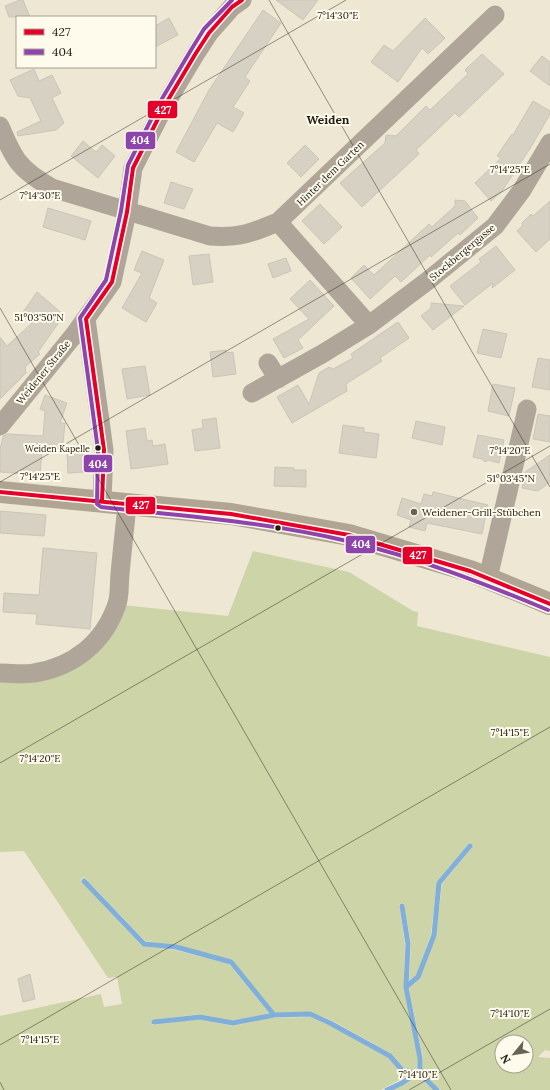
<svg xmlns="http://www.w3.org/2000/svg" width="550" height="1090" viewBox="0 0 550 1090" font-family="Lora,serif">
<rect width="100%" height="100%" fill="#eee7d4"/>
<path fill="#cdd4a8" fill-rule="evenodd" d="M253,551L349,572L413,611L418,612L417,626L550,657V1051L545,1050L538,1057L550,1058V1090H441L422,1074L423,1058L409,988L420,979L436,935L442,884L473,846L470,842L437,882L431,934L416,976L409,982L411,944L404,903L399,904L405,944L404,986L418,1059L417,1071L404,1068L392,1054L331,1020L311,1012L275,1013L232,960L176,945L145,941L84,877L80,880L142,946L175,950L229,964L269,1013L233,1021L200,1014L152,1020V1025L200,1019L233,1026L270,1018L310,1017L329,1025L389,1058L401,1072L410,1074L381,1090H0V1016L101,994L104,1007L122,1004L117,977L108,978L24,851L0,852V679L55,674L122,605L228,616ZM502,1042H526V1066H502Z
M417,1076L434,1090H392Z"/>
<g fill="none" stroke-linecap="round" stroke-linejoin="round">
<path stroke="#80afd9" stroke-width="5" d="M84,881L144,944L176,947L231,962L274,1015L310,1014L330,1023L390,1056L402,1070L420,1074L437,1090
M402,906L408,944L406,987
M154,1022L200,1017L233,1023L274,1015
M420,1074V1058L406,987L418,977L434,935L439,883L470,846
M387,1090L402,1083L417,1073"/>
</g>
<path fill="#d6d1c2" stroke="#cac5b6" d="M20,0H23L30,17H9L5,6Z
M276,0H318L303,20Z
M263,10L281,23L245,77L250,81L233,107L244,113L233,132L217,123L194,162L176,152L209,90Z
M169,18L178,35L155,47V26Z
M425,18L445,38L428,54L422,48L398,82L371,62L384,45L393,51Z
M482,54L504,74L459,117L455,113L416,150L419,154L362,207L340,183L385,143L386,135L396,136L426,106L430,110L468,74L465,70Z
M542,56L550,62V86L530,71Z
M34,69L39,81L52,75L61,93L52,98L64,123L56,130L18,136L17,132L41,121L30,98L18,96L10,80Z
M533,101L550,111V114L531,147L502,191L491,201L475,183L501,158L497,156L512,134L513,135Z
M83,141L96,152L102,145L115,156L98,178L71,156Z
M305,145L319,159L301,177L287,163Z
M171,182L193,189L184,209L164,203Z
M455,200L465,201L478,218L460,235L458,233L431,257L430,255L401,282L395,276L370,299L351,278L364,265L374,275L429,224L432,227L455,206Z
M550,201V239L536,252L517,231L523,225L522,223L531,214L533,216Z
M320,204L342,227L324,244L302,221Z
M48,208L91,221L85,240L43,227Z
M496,246L515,270L492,288L493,283L465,305L450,286L481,262L479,259Z
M142,251L164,260L149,298L157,303L146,322L122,308L142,273L134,270Z
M209,254L213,282L193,285L189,256Z
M286,258L291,271L273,278L268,264Z
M310,280L334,306L298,340L303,348L284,358L273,339L309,319L290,299Z
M37,292L64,315L38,352L40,354L25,367L26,373L0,399V337L7,346L32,323L21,315Z
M431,303L464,306L433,330L421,316L431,308Z
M398,322L409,338L380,358L382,361L346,384L347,391L292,423L277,397L298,385L309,404L319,373L329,367L333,369L353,358L351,354Z
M483,329L507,334L501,358L477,353Z
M226,350V353L233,352L236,374L213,377L210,352Z
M538,358L550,360V390L532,387Z
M145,366L150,395L127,399L122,369Z
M493,384L515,388L509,416L488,411Z
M45,395L67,403L60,423H65L62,453L42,451L40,475L0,472V450L3,436L8,434L43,436L45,411L40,409Z
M538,414L550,416V442L533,439Z
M216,418L220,448L195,451L192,430L203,428L202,420Z
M416,421L445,427L442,445L412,438Z
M343,425L364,428V432L379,434L376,458L339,453Z
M145,428L147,441L152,440L153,446L165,444L168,464L131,469L126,431Z
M478,435L504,440L499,463L488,460L485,462L482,459L473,457Z
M78,451L83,454L84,472L68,473L67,452Z
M550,455V482L538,491L522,488L525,472Z
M275,467L294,468V470H306V487L274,486Z
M433,492L488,505L482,534L427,523L425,531L409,527L411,520L397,515L402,498L421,504L424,494L432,496Z
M0,511L46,515L44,536L0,533Z
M43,548L97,553L90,629L36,624L37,614L3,612L4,593L39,595Z
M30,974L35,999L23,1002L18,979Z"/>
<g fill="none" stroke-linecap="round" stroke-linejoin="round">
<path stroke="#afa699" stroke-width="19" d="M0,126C14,160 20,170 52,188L210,236C241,238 251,233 278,222L495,15
M278,222L369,325L430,279L495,226L522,190L550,143
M86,319L104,450L102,501
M268,363L278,379
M252,393L322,354L369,325
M0,426L74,335L112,282L127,212L133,168L165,105L196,53L209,33L232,7L242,0
M488,578L527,409
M0,673C11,673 23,675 34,673C73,667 104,643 117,604C120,595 119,584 120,574C122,551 125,527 127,504"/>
<path stroke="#afa592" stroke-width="22" d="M0,492L231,514L349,535L470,571L550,604"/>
<g stroke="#fefaec" stroke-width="7">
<path id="bus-1" d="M0,492L231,514L349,535L470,571L550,604
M102,501L104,450L86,319L112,282L127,212L133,168L165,105L196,53L209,33L232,7L242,0"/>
</g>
<g stroke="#fefaec" stroke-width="7">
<path id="bus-2" d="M232,0L204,29L191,50L160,102L128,165L121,211L106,280L80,318L98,450L97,504L101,507C184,516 267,522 347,541C416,557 483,583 548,610"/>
</g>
<use href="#bus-1" stroke="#e4002b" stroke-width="4"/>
<use href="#bus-2" stroke="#8e44ad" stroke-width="4"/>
</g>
<path fill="none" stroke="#211c10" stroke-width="1" stroke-opacity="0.45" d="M269,0L550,487M0,200L346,0M0,308L451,1090M0,482L550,164M0,763L550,446M0,1045L550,727M0,1082L4,1090M409,1090L550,1009"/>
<g fill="#211c10" stroke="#fefaec" stroke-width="1.5">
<circle cx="98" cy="448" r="3.5"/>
<circle cx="278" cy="528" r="3.5"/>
</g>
<circle fill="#696355" stroke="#fefaec" stroke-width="1.5" cx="414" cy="512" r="4"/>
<g text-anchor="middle" stroke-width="4" stroke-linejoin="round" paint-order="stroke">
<g font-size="9" fill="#211c10" stroke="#fefaec" text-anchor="end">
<text x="90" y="452">Weiden Kapelle</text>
</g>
<g font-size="10" fill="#211c10" stroke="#fefaec">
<text transform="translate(330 173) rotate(-44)" y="4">Hinter dem Garten</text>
<text transform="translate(462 252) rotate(-40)" y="4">Stockbergergasse</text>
<text transform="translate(43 372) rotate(-51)" y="4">Weidener Straße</text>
</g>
<g font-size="10" fill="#211c10" stroke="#fefaec" text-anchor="start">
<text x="422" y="516">Weidener-Grill-Stübchen</text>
</g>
<g font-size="12" font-weight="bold" fill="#211c10" stroke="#fefaec">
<text x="328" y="124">Weiden</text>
</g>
</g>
<g font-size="10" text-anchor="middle" fill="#211c10" stroke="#fefaec" stroke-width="4" stroke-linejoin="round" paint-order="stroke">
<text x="338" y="19">7°14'30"E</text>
<text x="510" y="173">7°14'25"E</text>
<text x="40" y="199">7°14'30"E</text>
<text x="39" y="321">51°03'50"N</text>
<text x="510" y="454">7°14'20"E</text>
<text x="40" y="480">7°14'25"E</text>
<text x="511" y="482">51°03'45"N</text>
<text x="510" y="736">7°14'15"E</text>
<text x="40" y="762">7°14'20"E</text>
<text x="510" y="1017">7°14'10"E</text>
<text x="40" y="1043">7°14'15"E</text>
<text x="418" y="1078">7°14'10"E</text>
</g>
<g stroke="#fefaec" stroke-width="1.5">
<rect x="147" y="100" width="31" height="19" rx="4" fill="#e4002b"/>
<rect x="125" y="131" width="31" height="19" rx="4" fill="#8e44ad"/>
<rect x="83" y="454" width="30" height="19" rx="4" fill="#8e44ad"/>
<rect x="125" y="496" width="31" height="19" rx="4" fill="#e4002b"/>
<rect x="345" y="535" width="31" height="19" rx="4" fill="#8e44ad"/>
<rect x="402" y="546" width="31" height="19" rx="4" fill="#e4002b"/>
</g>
<g font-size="11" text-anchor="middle" font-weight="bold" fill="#fff">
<text x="163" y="114">427</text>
<text x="140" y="144">404</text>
<text x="98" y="468">404</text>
<text x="141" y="509">427</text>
<text x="361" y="548">404</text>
<text x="418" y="559">427</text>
</g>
<rect x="16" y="16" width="140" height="52" fill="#fefaec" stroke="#a6a194"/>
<rect x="24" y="29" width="20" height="6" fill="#e4002b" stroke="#a6a194"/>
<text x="52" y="36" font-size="12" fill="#211c10">427</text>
<rect x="24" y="49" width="20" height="6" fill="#8e44ad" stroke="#a6a194"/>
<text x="52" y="56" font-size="12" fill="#211c10">404</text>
<g transform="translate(514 1054) rotate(240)"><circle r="19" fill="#fefaec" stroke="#a6a194"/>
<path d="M0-3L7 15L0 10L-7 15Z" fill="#696355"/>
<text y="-6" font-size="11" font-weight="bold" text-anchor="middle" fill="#211c10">N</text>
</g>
</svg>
